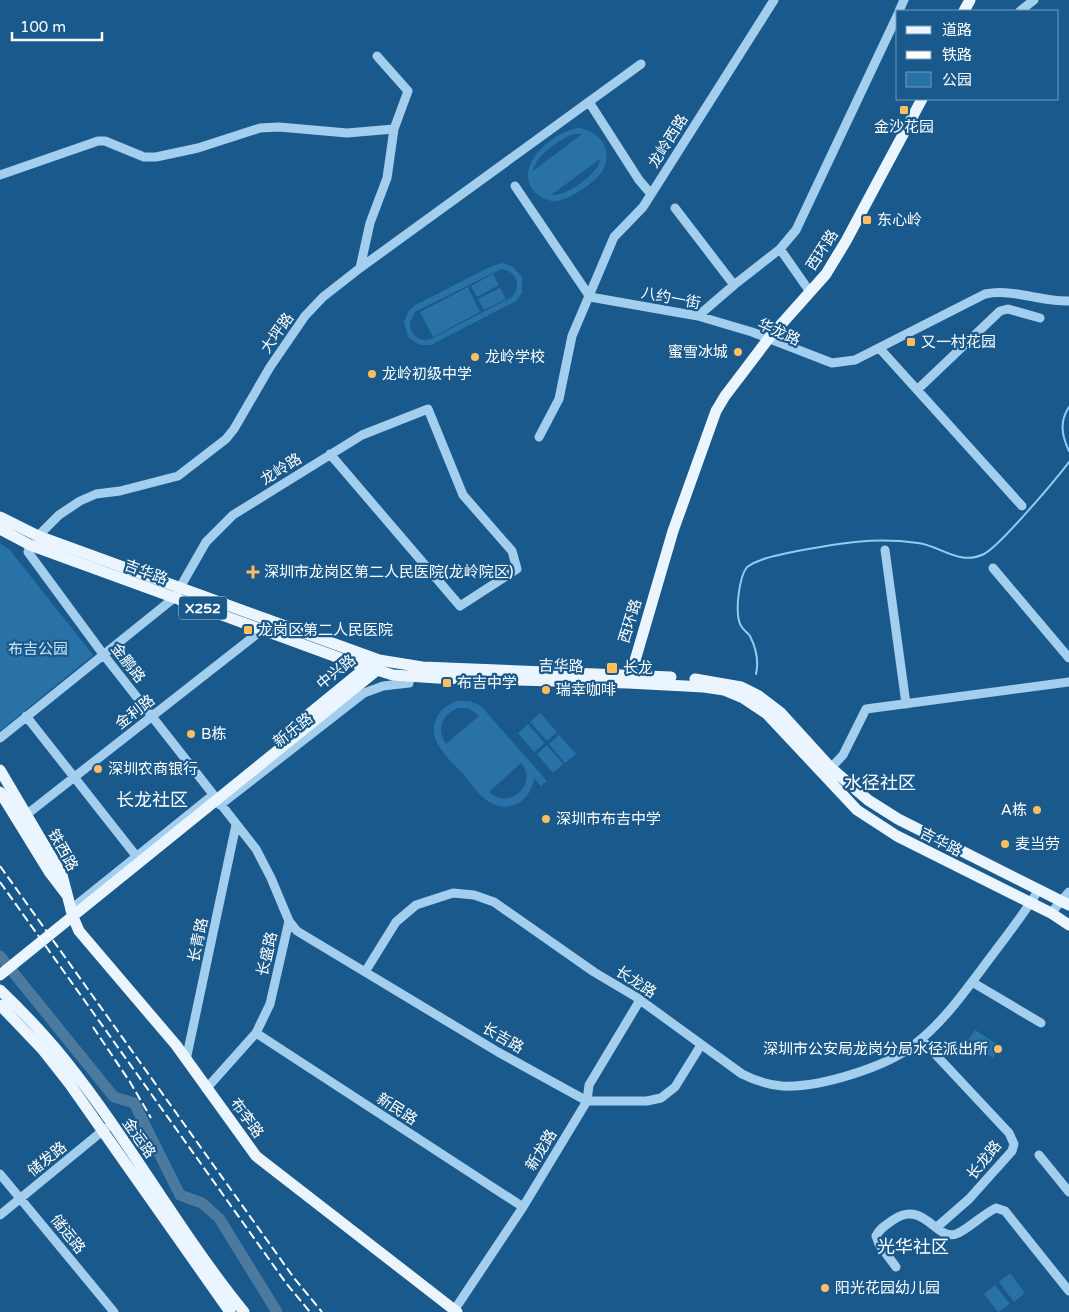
<svg xmlns="http://www.w3.org/2000/svg" width="1069" height="1312" viewBox="0 0 1069 1312" font-family="'Varela Round','Noto Sans SC',sans-serif">
<rect width="100%" height="100%" fill="#19598c"/>
<path fill="#2872a8" fill-rule="evenodd" d="M578,128C599,130 614,150 603,170C596,182 566,203 552,201C544,199 537,196 532,189C515,163 555,131 578,128ZM574,134H582L533,171C536,155 560,139 574,134ZM600,159C600,173 566,197 551,195Z
M502,263L512,266L522,277V293L516,301L431,345H420L408,337L404,322L408,312L415,305L492,266ZM501,269C517,271 522,286 512,297L429,340C417,341 410,334 410,322L415,312Z
M493,274L499,285L477,297L471,286Z
M468,287L480,312L433,337L420,312Z
M500,288L506,299L484,310L478,299Z
M0,543L9,549L93,655L0,731Z
M457,701H470L481,706L547,781L541,786L534,778C532,798 513,813 493,804C481,799 472,785 464,775C450,760 425,740 437,717C441,709 448,704 457,701ZM459,708H468L479,716L446,744C436,730 442,713 459,708ZM521,763C539,785 509,811 489,792Z
M540,713L557,732L547,741L530,722Z
M528,724L545,743L534,752L518,733Z
M559,735L576,754L565,763L549,744Z
M547,745L563,764L553,773L537,754Z
M975,1030L1000,1046L993,1058L967,1042Z
M1010,1273L1025,1293L1014,1302L999,1282Z
M995,1285L1010,1304L998,1312L984,1294Z"/>
<g fill="none" stroke-linecap="round" stroke-linejoin="round">
<path stroke="#96cbf0" stroke-width="2" d="M1069,407C1059,422 1062,436 1069,451
M756,674C759,661 756,648 750,636C747,632 742,629 740,624C735,611 739,577 747,567C762,557 780,555 797,551C841,543 873,537 918,543C941,546 959,566 984,554C1000,546 1056,479 1069,462"/>
<path stroke="#4c7a9f" stroke-width="11" d="M0,956L114,1097L134,1103L180,1195L202,1203L219,1218L277,1312"/>
<path stroke="#a4ceee" stroke-width="9" d="M899,11L904,0
M1020,11L1034,0
M589,102L639,180L651,194
M0,175L98,141H105L144,157H156L198,148L260,128L279,127L347,133L394,129
M515,186L590,297
M675,208L734,285
M780,249L808,289
M360,268L641,64
M590,297L698,316L752,332L832,363L855,360L985,294C1012,288 1041,302 1069,301
M698,316L734,285L780,249L796,230L898,14
M882,351L1022,506
M917,390L1000,311L1008,309L1040,318
M539,437L559,399L572,336L614,237L643,207L774,0
M38,536L59,515L80,501L96,494L120,491L178,476L226,439L234,429L270,367L305,316L323,297L360,268L370,223L387,178L394,129L408,91L377,56
M30,545L28,552L103,654L256,849L271,878L289,921L270,1004L256,1033L206,1089
M885,550L906,704
M993,568L1069,658
M26,716L137,857
M0,738L174,598L206,542L233,515L362,435L428,409L463,495L512,551L517,569L460,606L330,454
M827,772L843,755L866,709L1069,682
M220,805L364,693L383,686L409,683L410,676
M26,815L262,630
M70,910L213,795
M1051,913L1069,892
M289,921L297,931L498,1052L587,1101H647L661,1098L675,1087L701,1045
M365,972L396,922L416,905L453,893L474,895L494,902L594,972L636,997L742,1074C754,1080 769,1085 782,1086C819,1088 887,1067 915,1044C945,1021 968,987 990,958C1007,935 1025,913 1039,889
M972,982L1041,1023
M256,1033L523,1207
M921,1039L1009,1133L1014,1144L1012,1151L969,1199L937,1227
M186,1060L236,825
M1039,1155L1069,1192
M0,1174L114,1312
M0,1215L106,1128
M896,1267L879,1244L876,1236C880,1228 886,1225 893,1220C924,1199 936,1241 956,1234C966,1231 983,1214 996,1208L1005,1211L1069,1291
M455,1309L523,1207L587,1101L589,1085L640,1000"/>
<path stroke="#ebf5ff" stroke-width="11" d="M964,11L970,0
M0,517L38,536L379,660L422,667L671,677
M0,529L30,545L63,557L345,660L393,675L437,678L628,683L704,687L724,690L743,698L767,714L857,810L897,836L1051,913L1069,925
M695,679L741,687L759,696L780,712L831,768L868,800L898,819L1069,905
M629,681L673,531L716,411L725,396L769,338L826,274L846,241L922,99
M298,723L369,665
M0,770L62,875L73,917L79,931L176,1045L256,1156L457,1312
M0,792L50,873L66,894
M0,975L376,671L377,667
M0,990C23,1012 45,1035 65,1060C129,1140 179,1232 244,1312
M0,1005L43,1050L69,1083L230,1312"/>
<path stroke="#fff" stroke-width="2" stroke-dasharray="9 4" stroke-linecap="butt" d="M0,866L294,1278L322,1312
M0,882L286,1283L310,1312
M93,1027L130,1082L151,1118"/>
</g>
<g fill="#ffbe61" stroke="#19598c" stroke-width="2">
<rect x="899" y="105" width="10" height="10" rx="2.5"/>
<rect x="862" y="215" width="10" height="10" rx="2.5"/>
<rect x="906" y="337" width="10" height="10" rx="2.5"/>
<circle cx="738" cy="352" r="5"/>
<circle cx="475" cy="357" r="5"/>
<circle cx="372" cy="374" r="5"/>
<path d="M250.5 564.5h5v5h5v5h-5v5h-5v-5h-5v-5h5z"/>
<rect x="243" y="625" width="10" height="10" rx="2.5"/>
<rect x="606" y="662" width="12" height="12" rx="2.5"/>
<rect x="442" y="678" width="10" height="10" rx="2.5"/>
<circle cx="546" cy="690" r="5"/>
<circle cx="191" cy="734" r="5"/>
<circle cx="98" cy="769" r="5"/>
<circle cx="1037" cy="810" r="5"/>
<circle cx="546" cy="819" r="5"/>
<circle cx="1005" cy="844" r="5"/>
<circle cx="998" cy="1049" r="5"/>
<circle cx="825" cy="1288" r="5"/>
</g>
<g text-anchor="middle" stroke-width="4.5" stroke-linejoin="round" paint-order="stroke">
<rect fill="#19598c" stroke="#bacddc" stroke-width="1" x="179" y="596.5" width="48" height="23" rx="4"/>
<g font-size="14" font-weight="bold" fill="#fff">
<text x="203" y="613">X252</text>
</g>
<g font-size="15" fill="#fff" stroke="#19598c" text-anchor="start">
<text x="904" y="132" text-anchor="middle">金沙花园</text>
<text x="877" y="225">东心岭</text>
<text x="921" y="347">又一村花园</text>
<text x="728" y="357" text-anchor="end">蜜雪冰城</text>
<text x="485" y="362">龙岭学校</text>
<text x="382" y="379">龙岭初级中学</text>
<text x="264" y="577">深圳市龙岗区第二人民医院(龙岭院区)</text>
<text x="258" y="635">龙岗区第二人民医院</text>
<text x="623" y="673">长龙</text>
<text x="457" y="688">布吉中学</text>
<text x="556" y="695">瑞幸咖啡</text>
<text x="201" y="739">B栋</text>
<text x="108" y="774">深圳农商银行</text>
<text x="1027" y="815" text-anchor="end">A栋</text>
<text x="556" y="824">深圳市布吉中学</text>
<text x="1015" y="849">麦当劳</text>
<text x="988" y="1054" text-anchor="end">深圳市公安局龙岗分局水径派出所</text>
<text x="835" y="1293">阳光花园幼儿园</text>
</g>
<g font-size="15" fill="#fff" stroke="#19598c">
<text transform="translate(668 141) rotate(-58)" y="5">龙岭西路</text>
<text transform="translate(822 250) rotate(-57)" y="5">西环路</text>
<text transform="translate(671 298) rotate(11)" y="5">八约一街</text>
<text transform="translate(779 332) rotate(24)" y="5">华龙路</text>
<text transform="translate(277 333) rotate(-55)" y="5">大坪路</text>
<text transform="translate(281 469) rotate(-32)" y="5">龙岭路</text>
<text transform="translate(146 572) rotate(20)" y="5">吉华路</text>
<text transform="translate(630 621) rotate(-73)" y="5">西环路</text>
<text transform="translate(128 663) rotate(52)" y="5">金鹏路</text>
<text transform="translate(561 666) rotate(1)" y="5">吉华路</text>
<text transform="translate(336 672) rotate(-39)" y="5">中兴路</text>
<text transform="translate(135 712) rotate(-38)" y="5">金利路</text>
<text transform="translate(293 730) rotate(-38)" y="5">新乐路</text>
<text transform="translate(941 842) rotate(27)" y="5">吉华路</text>
<text transform="translate(63 850) rotate(61)" y="5">铁西路</text>
<text transform="translate(198 940) rotate(-78)" y="5">长青路</text>
<text transform="translate(267 954) rotate(-77)" y="5">长盛路</text>
<text transform="translate(636 982) rotate(33)" y="5">长龙路</text>
<text transform="translate(503 1038) rotate(30)" y="5">长吉路</text>
<text transform="translate(397 1109) rotate(33)" y="5">新民路</text>
<text transform="translate(247 1118) rotate(54)" y="5">布李路</text>
<text transform="translate(139 1138) rotate(55)" y="5">金运路</text>
<text transform="translate(541 1150) rotate(-59)" y="5">新龙路</text>
<text transform="translate(47 1159) rotate(-39)" y="5">储发路</text>
<text transform="translate(984 1160) rotate(-51)" y="5">长龙路</text>
<text transform="translate(68 1234) rotate(51)" y="5">储运路</text>
</g>
<g font-size="15" fill="#cae6fa" stroke="#19598c">
<text x="38" y="654">布吉公园</text>
</g>
<g font-size="18" fill="#fff" stroke="#19598c">
<text x="880" y="789">水径社区</text>
<text x="152" y="806">长龙社区</text>
<text x="913" y="1253">光华社区</text>
</g>
</g>
<rect x="896" y="10" width="162" height="90" fill="#19598c" stroke="#759bba"/>
<rect x="906" y="26" width="25" height="8" fill="#ebf5ff" stroke="#759bba"/>
<text x="942" y="35" font-size="15" fill="#ffffff">道路</text>
<rect x="906" y="51" width="25" height="8" fill="#ffffff" stroke="#759bba"/>
<text x="942" y="60" font-size="15" fill="#ffffff">铁路</text>
<rect x="906" y="72" width="25" height="15" fill="#2872a8" stroke="#759bba"/>
<text x="942" y="85" font-size="15" fill="#ffffff">公园</text>
<path d="M12 32v8h90v-8" fill="none" stroke="#ffffff" stroke-width="2.5"/>
<text x="20" y="32" font-size="15" fill="#ffffff" stroke="#19598c" stroke-width="4" paint-order="stroke">100 m</text>
</svg>
